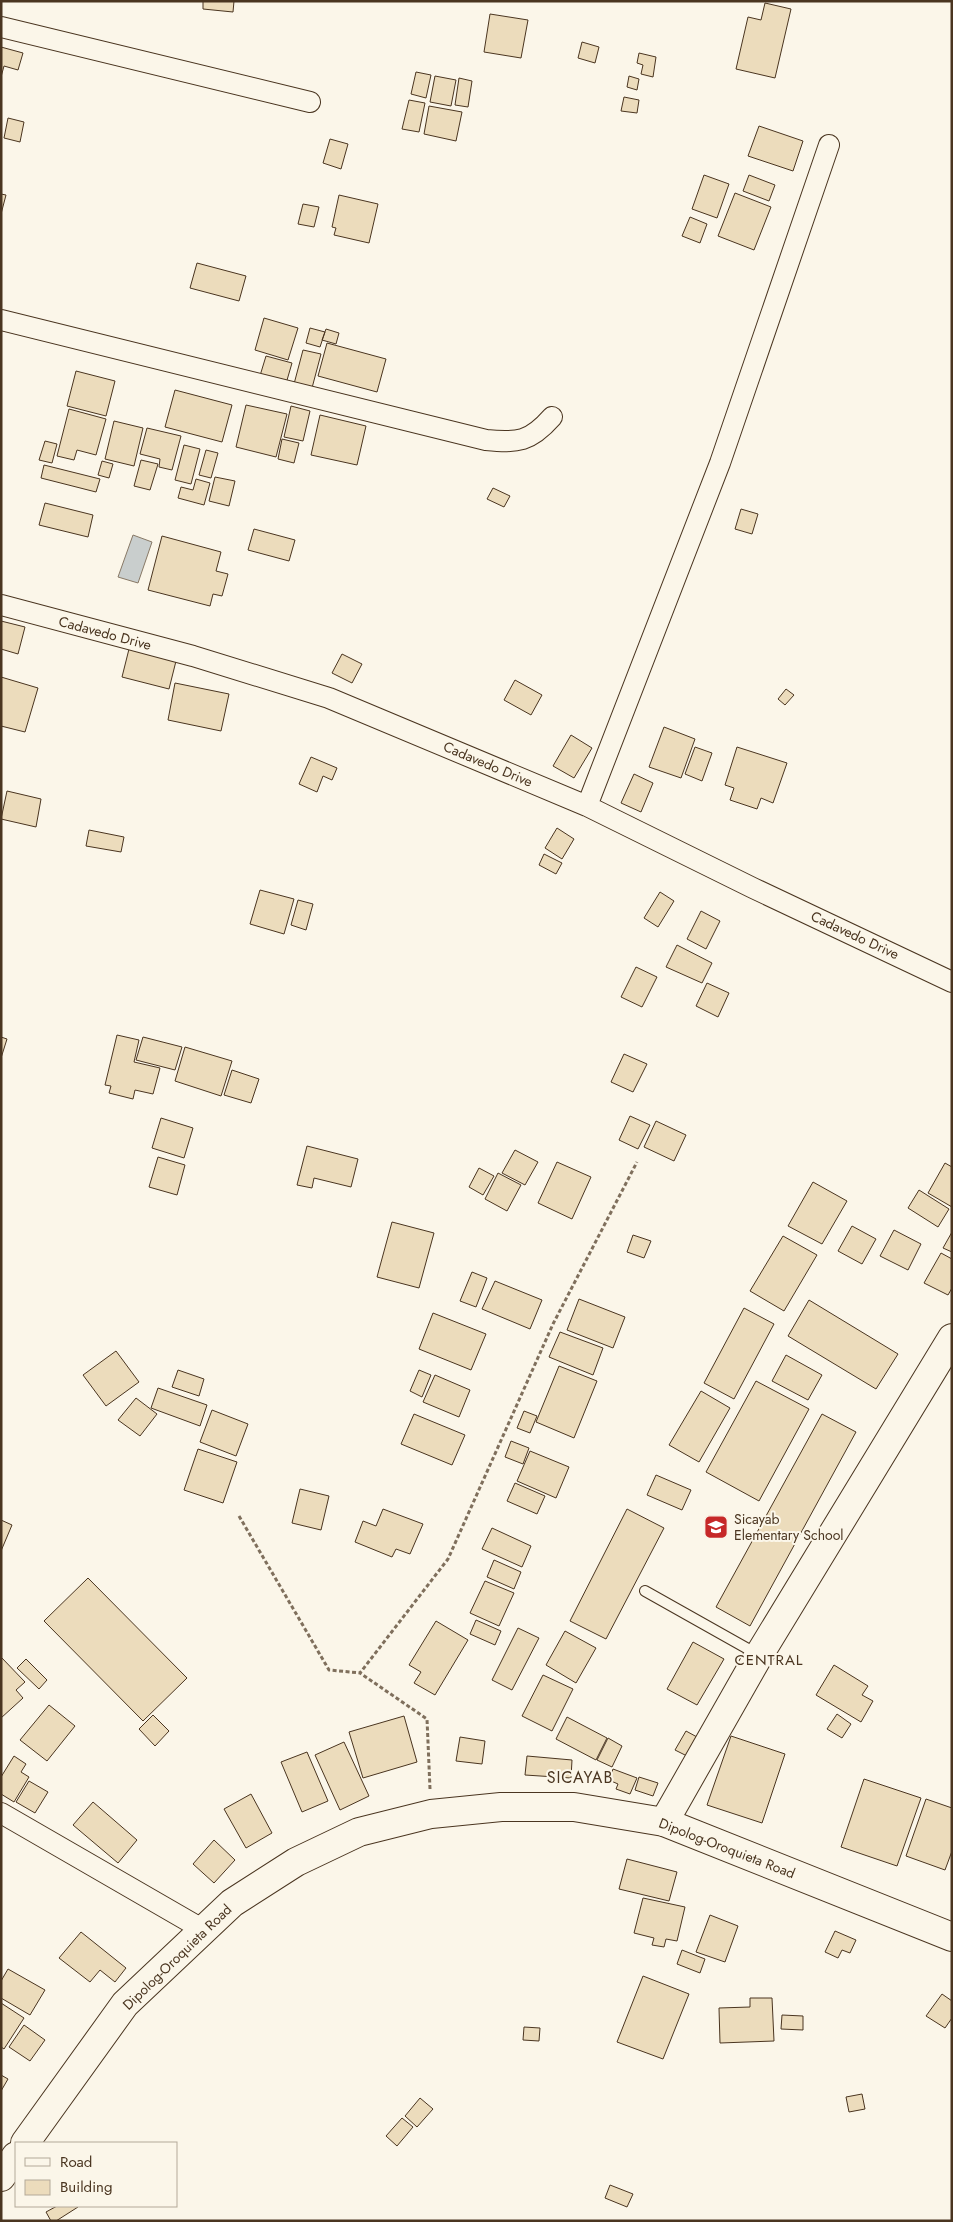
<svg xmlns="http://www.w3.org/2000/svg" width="953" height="2222" viewBox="0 0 953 2222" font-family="Jost,sans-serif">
<rect width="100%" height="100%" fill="#fbf6e9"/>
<path fill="#c9cecd" stroke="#887966" d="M133,535L152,542L138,583L118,577Z"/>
<path fill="#ecdcbc" stroke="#4a3520" d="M203,1H234L233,12L203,9Z
M765,3L791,9L775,78L736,69L748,17L761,20Z
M490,14L528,20L521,58L484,52Z
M582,42L599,47L595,63L578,58Z
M1,47L23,53L18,70L4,66L1,77Z
M639,53L656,57L653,77L641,74L643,65L637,63Z
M416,72L431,75L426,98L411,94Z
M435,76L456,80L451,106L430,102Z
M629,76L639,79L637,90L627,87Z
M459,78L472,81L468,107L455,105Z
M624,97L639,100L637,113L621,111Z
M409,100L425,103L419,132L402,129Z
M429,106L462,112L456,141L424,134Z
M8,118L24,122L20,142L4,138Z
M759,126L803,141L793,171L748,156Z
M330,139L348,144L341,169L323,163Z
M704,175L729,184L717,218L692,209Z
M749,175L775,185L769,201L743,191Z
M735,193L771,207L754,250L718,236Z
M1,194L6,195L1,214Z
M339,195L378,204L369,243L334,235L336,228L332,227Z
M303,204L319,207L314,227L298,224Z
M690,217L707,224L700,243L682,236Z
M197,263L246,276L239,301L190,288Z
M264,318L298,328L288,360L255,350Z
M310,328L325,332L320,347L306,343Z
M326,329L339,333L336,344L322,340Z
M327,343L386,359L377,392L318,376Z
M303,350L321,354L312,388L294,384Z
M266,356L292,363L285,387L259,379Z
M76,371L115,381L106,416L67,406Z
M175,390L232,405L222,442L165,427Z
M246,405L287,414L276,457L236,447Z
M291,406L310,411L303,441L284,437Z
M69,409L106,419L96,455L77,450L74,460L57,456Z
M320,415L366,426L357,465L311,455Z
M114,421L143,428L134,466L105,459Z
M147,428L181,436L172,470L159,467L160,459L140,454Z
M282,439L299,443L294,463L278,459Z
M45,441L57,444L52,463L39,460Z
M184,445L200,449L191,484L175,480Z
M206,450L218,453L211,478L199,475Z
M141,460L158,464L150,490L134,486Z
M102,461L113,464L109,478L98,475Z
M44,465L100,479L96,492L41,478Z
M215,477L235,481L229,506L209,501Z
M196,479L210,483L204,505L178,498L181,487L193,490Z
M493,488L510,496L504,507L487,499Z
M45,503L93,515L88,537L39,525Z
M741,509L758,514L752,534L735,529Z
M254,529L295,540L289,561L248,550Z
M162,536L221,552L216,571L228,574L222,596L213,594L210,606L148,590Z
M1,621L25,627L18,654L1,649Z
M129,649L176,661L169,689L122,677Z
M342,654L362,664L352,683L332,673Z
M1,677L38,688L25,732L1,726Z
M515,680L542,695L531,715L504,700Z
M175,683L229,694L221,731L168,720Z
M786,689L794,695L785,705L778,699Z
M664,727L695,739L681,778L649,767Z
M571,735L592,748L574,778L553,766Z
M695,747L712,753L702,781L685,774Z
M737,747L787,763L773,803L761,798L757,809L730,800L734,788L725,785Z
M311,757L337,768L332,780L323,776L317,792L299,784Z
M634,774L653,783L641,812L621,803Z
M7,791L41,799L36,827L1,819Z
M557,828L574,839L562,859L545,848Z
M89,830L124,837L121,852L86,846Z
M544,854L562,863L556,874L539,865Z
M260,890L294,899L284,934L250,924Z
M660,892L674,901L658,927L644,918Z
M298,900L313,904L306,930L291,925Z
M701,911L720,921L706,949L687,939Z
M677,945L712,963L702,983L666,967Z
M636,967L657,977L642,1007L621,997Z
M707,983L729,993L718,1017L696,1006Z
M117,1035L139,1040L134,1062L160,1068L153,1094L135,1090L133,1099L109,1093L111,1086L105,1085Z
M1,1037L7,1039L1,1058Z
M143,1037L182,1047L175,1070L136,1060Z
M185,1047L232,1061L221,1096L175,1081Z
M624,1054L647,1064L633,1092L611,1082Z
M232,1070L259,1079L251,1103L224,1095Z
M630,1116L650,1125L638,1149L619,1140Z
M161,1118L193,1128L184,1158L152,1148Z
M656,1121L686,1135L674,1161L644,1147Z
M307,1146L358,1159L351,1187L314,1178L312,1188L297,1185Z
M515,1150L538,1162L525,1185L502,1173Z
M158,1157L185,1165L177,1195L149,1187Z
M557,1162L591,1177L572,1219L538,1203Z
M945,1163L952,1167V1207L928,1193Z
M479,1168L494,1176L483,1195L469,1187Z
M498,1173L521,1185L507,1211L485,1199Z
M813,1182L847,1201L822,1244L788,1226Z
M919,1190L949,1209L938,1227L908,1208Z
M392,1222L434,1233L419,1288L377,1277Z
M852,1226L876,1239L862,1264L838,1251Z
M894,1230L921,1244L908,1270L880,1256Z
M952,1232V1252L943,1248Z
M633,1235L651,1241L644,1258L627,1252Z
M783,1236L817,1255L784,1311L750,1291Z
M941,1253L952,1259V1288L948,1295L924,1283Z
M472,1272L487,1278L476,1307L460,1301Z
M495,1281L542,1300L530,1329L482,1309Z
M579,1299L625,1317L613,1348L567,1330Z
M809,1300L898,1354L876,1389L788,1336Z
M744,1308L774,1324L734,1399L704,1383Z
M433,1313L486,1334L471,1370L419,1349Z
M560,1332L603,1348L593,1375L549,1357Z
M116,1351L139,1382L106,1406L83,1375Z
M786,1355L822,1375L808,1400L772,1381Z
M559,1366L597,1381L574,1438L536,1422Z
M178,1370L204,1379L199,1396L172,1387Z
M419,1370L431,1375L422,1397L410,1391Z
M435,1375L470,1390L459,1417L423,1402Z
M756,1381L809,1409L759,1501L706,1472Z
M158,1388L207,1405L200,1426L151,1408Z
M701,1391L730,1408L699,1462L669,1445Z
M136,1398L157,1414L140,1436L118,1420Z
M212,1410L248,1424L236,1456L200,1442Z
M524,1411L537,1416L530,1433L517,1428Z
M414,1414L465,1435L452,1465L401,1444Z
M822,1414L856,1432L750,1626L716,1607Z
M511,1441L529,1448L523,1464L505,1457Z
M198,1449L237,1462L223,1503L184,1490Z
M530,1451L569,1467L556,1498L517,1481Z
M656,1475L691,1490L682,1510L647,1495Z
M515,1483L545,1496L537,1514L507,1501Z
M300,1489L329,1496L321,1530L292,1523Z
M383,1509L423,1524L410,1554L396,1549L392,1557L355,1542L363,1521L376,1526Z
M627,1509L664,1528L606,1639L570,1621Z
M1,1520L12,1525L1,1551Z
M492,1528L531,1546L522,1567L482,1549Z
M494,1560L521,1572L514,1589L487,1577Z
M88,1578L187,1678L143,1721L44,1621Z
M485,1581L514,1593L499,1626L470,1613Z
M476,1620L501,1631L495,1645L470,1634Z
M436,1621L468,1640L435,1695L414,1683L421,1672L409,1665Z
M518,1628L539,1638L512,1690L492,1680Z
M565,1631L596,1648L576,1683L546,1665Z
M693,1642L724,1659L697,1705L667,1689Z
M1,1657L25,1682L16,1690L23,1698L1,1718Z
M26,1659L47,1680L39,1689L17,1668Z
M834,1665L868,1686L862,1695L873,1701L861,1722L816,1695Z
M543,1675L573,1689L552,1731L522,1716Z
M49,1705L75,1726L47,1761L20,1740Z
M837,1714L851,1724L842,1738L827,1729Z
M153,1715L169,1731L155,1746L139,1729Z
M404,1716L417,1762L363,1778L349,1732Z
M567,1717L607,1738L596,1760L556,1739Z
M686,1731L697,1737L687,1756L675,1750Z
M731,1736L785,1754L762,1823L707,1805Z
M460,1737L485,1741L482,1764L456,1761Z
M608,1738L622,1746L612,1767L597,1760Z
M344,1742L369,1796L340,1810L315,1755Z
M307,1752L328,1801L302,1812L281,1762Z
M14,1756L26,1764L21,1772L29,1777L14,1802L1,1794V1777Z
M527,1756L572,1760L571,1778L525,1775Z
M613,1769L637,1778L630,1794L616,1789L618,1784L609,1780Z
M639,1777L658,1783L653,1796L635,1790Z
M864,1779L921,1798L897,1866L841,1847Z
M29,1781L48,1792L35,1813L16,1802Z
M251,1794L272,1833L246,1848L224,1809Z
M926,1799L952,1808V1851L945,1870L906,1856Z
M93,1802L137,1840L118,1863L73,1825Z
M214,1840L235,1860L214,1883L193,1864Z
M627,1859L677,1872L669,1901L619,1889Z
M643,1898L685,1907L677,1941L666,1939L664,1947L652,1945L654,1938L634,1933Z
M710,1915L738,1926L725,1962L696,1952Z
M835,1931L856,1940L850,1953L842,1950L838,1958L825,1952Z
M81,1932L126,1968L115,1982L100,1970L90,1982L59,1958Z
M682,1950L705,1959L700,1973L677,1964Z
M8,1969L45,1990L30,2015L1,1998V1981Z
M643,1976L689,1994L663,2059L617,2042Z
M942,1994L952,2001V2018L945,2028L926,2016Z
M750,1998H772L774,2041L720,2043L719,2008L750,2007Z
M1,2003L24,2018L4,2049L1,2047Z
M782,2015L803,2016V2030L781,2029Z
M24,2025L45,2040L30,2061L9,2047Z
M524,2027L540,2028L539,2041L523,2040Z
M1,2075L8,2079L1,2091Z
M862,2094L865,2109L849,2112L846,2097Z
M420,2098L433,2109L417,2127L405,2116Z
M402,2118L413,2127L397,2146L386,2136Z
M610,2185L633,2194L627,2207L605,2198Z
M57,2206H78V2207L56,2221H51L46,2212Z"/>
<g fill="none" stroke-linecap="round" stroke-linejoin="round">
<g stroke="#4a3520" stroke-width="12">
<path id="lane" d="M645,1591L757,1654"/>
</g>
<g stroke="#4a3520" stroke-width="22">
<path id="street" d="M1,27L310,102
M1,320L486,440C518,443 530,442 552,417
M1,605L193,656L329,698L587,806L753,888L952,982
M587,806L720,463L829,145
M1,1813L202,1929"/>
</g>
<g stroke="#4a3520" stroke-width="30">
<path id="secondary" d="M664,1822L759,1655L952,1338"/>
</g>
<g stroke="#4a3520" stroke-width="30">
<path id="highway" d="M25,2143L125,2004L232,1903L296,1862L359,1832L431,1814L501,1807H574L664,1822L952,1937
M1,2177L16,2156"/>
</g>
<path stroke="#7f6f5c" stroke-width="3" stroke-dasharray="4 2.5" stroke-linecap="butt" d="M239,1516L329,1670L360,1673
M430,1789L427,1719L360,1673L448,1559L553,1324L637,1162"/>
<use href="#lane" stroke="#fbf6e9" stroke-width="10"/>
<use href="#street" stroke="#fbf6e9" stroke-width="20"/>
<use href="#secondary" stroke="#fbf6e9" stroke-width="28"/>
<use href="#highway" stroke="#fbf6e9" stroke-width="28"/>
</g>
<defs>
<g id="school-square" transform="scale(1.25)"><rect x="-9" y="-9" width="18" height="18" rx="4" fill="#c62828" stroke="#fbf6e9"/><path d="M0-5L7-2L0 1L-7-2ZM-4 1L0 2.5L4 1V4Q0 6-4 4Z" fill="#fff"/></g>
</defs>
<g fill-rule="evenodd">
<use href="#school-square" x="716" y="1527"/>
</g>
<g text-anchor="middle" stroke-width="4" stroke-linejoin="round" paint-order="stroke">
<g font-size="14" fill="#4a3520" stroke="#fbf6e9">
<text transform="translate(105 633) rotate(15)" y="5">Cadavedo Drive</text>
<text transform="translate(488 764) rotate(23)" y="5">Cadavedo Drive</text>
<text transform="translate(855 935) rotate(25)" y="5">Cadavedo Drive</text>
<text transform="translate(727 1848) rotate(21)" y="5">Dipolog-Oroquieta Road</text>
<text transform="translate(177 1957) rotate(-44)" y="5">Dipolog-Oroquieta Road</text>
</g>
<g font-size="14" fill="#4a3520" stroke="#fbf6e9" text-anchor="start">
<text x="734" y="1524">Sicayab<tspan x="734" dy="16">Elementary School</tspan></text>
</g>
<g font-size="15" letter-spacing="1" fill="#4a3520" stroke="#fbf6e9">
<text x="769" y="1665">CENTRAL</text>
</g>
<g font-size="16" letter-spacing="1" fill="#4a3520" stroke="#fbf6e9">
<text x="580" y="1783">SICAYAB</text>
</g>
</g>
<rect width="953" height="2222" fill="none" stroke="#4a3520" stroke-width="5"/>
<rect x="15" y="2142" width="162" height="65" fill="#fbf6e9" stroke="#b4a999"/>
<rect x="25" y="2158" width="25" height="8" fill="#fbf6e9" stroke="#b4a999"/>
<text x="60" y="2167" font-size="15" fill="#4a3520">Road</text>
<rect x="25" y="2180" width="25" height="15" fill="#ecdcbc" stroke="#b4a999"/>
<text x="60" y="2192" font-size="15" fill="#4a3520">Building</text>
</svg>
